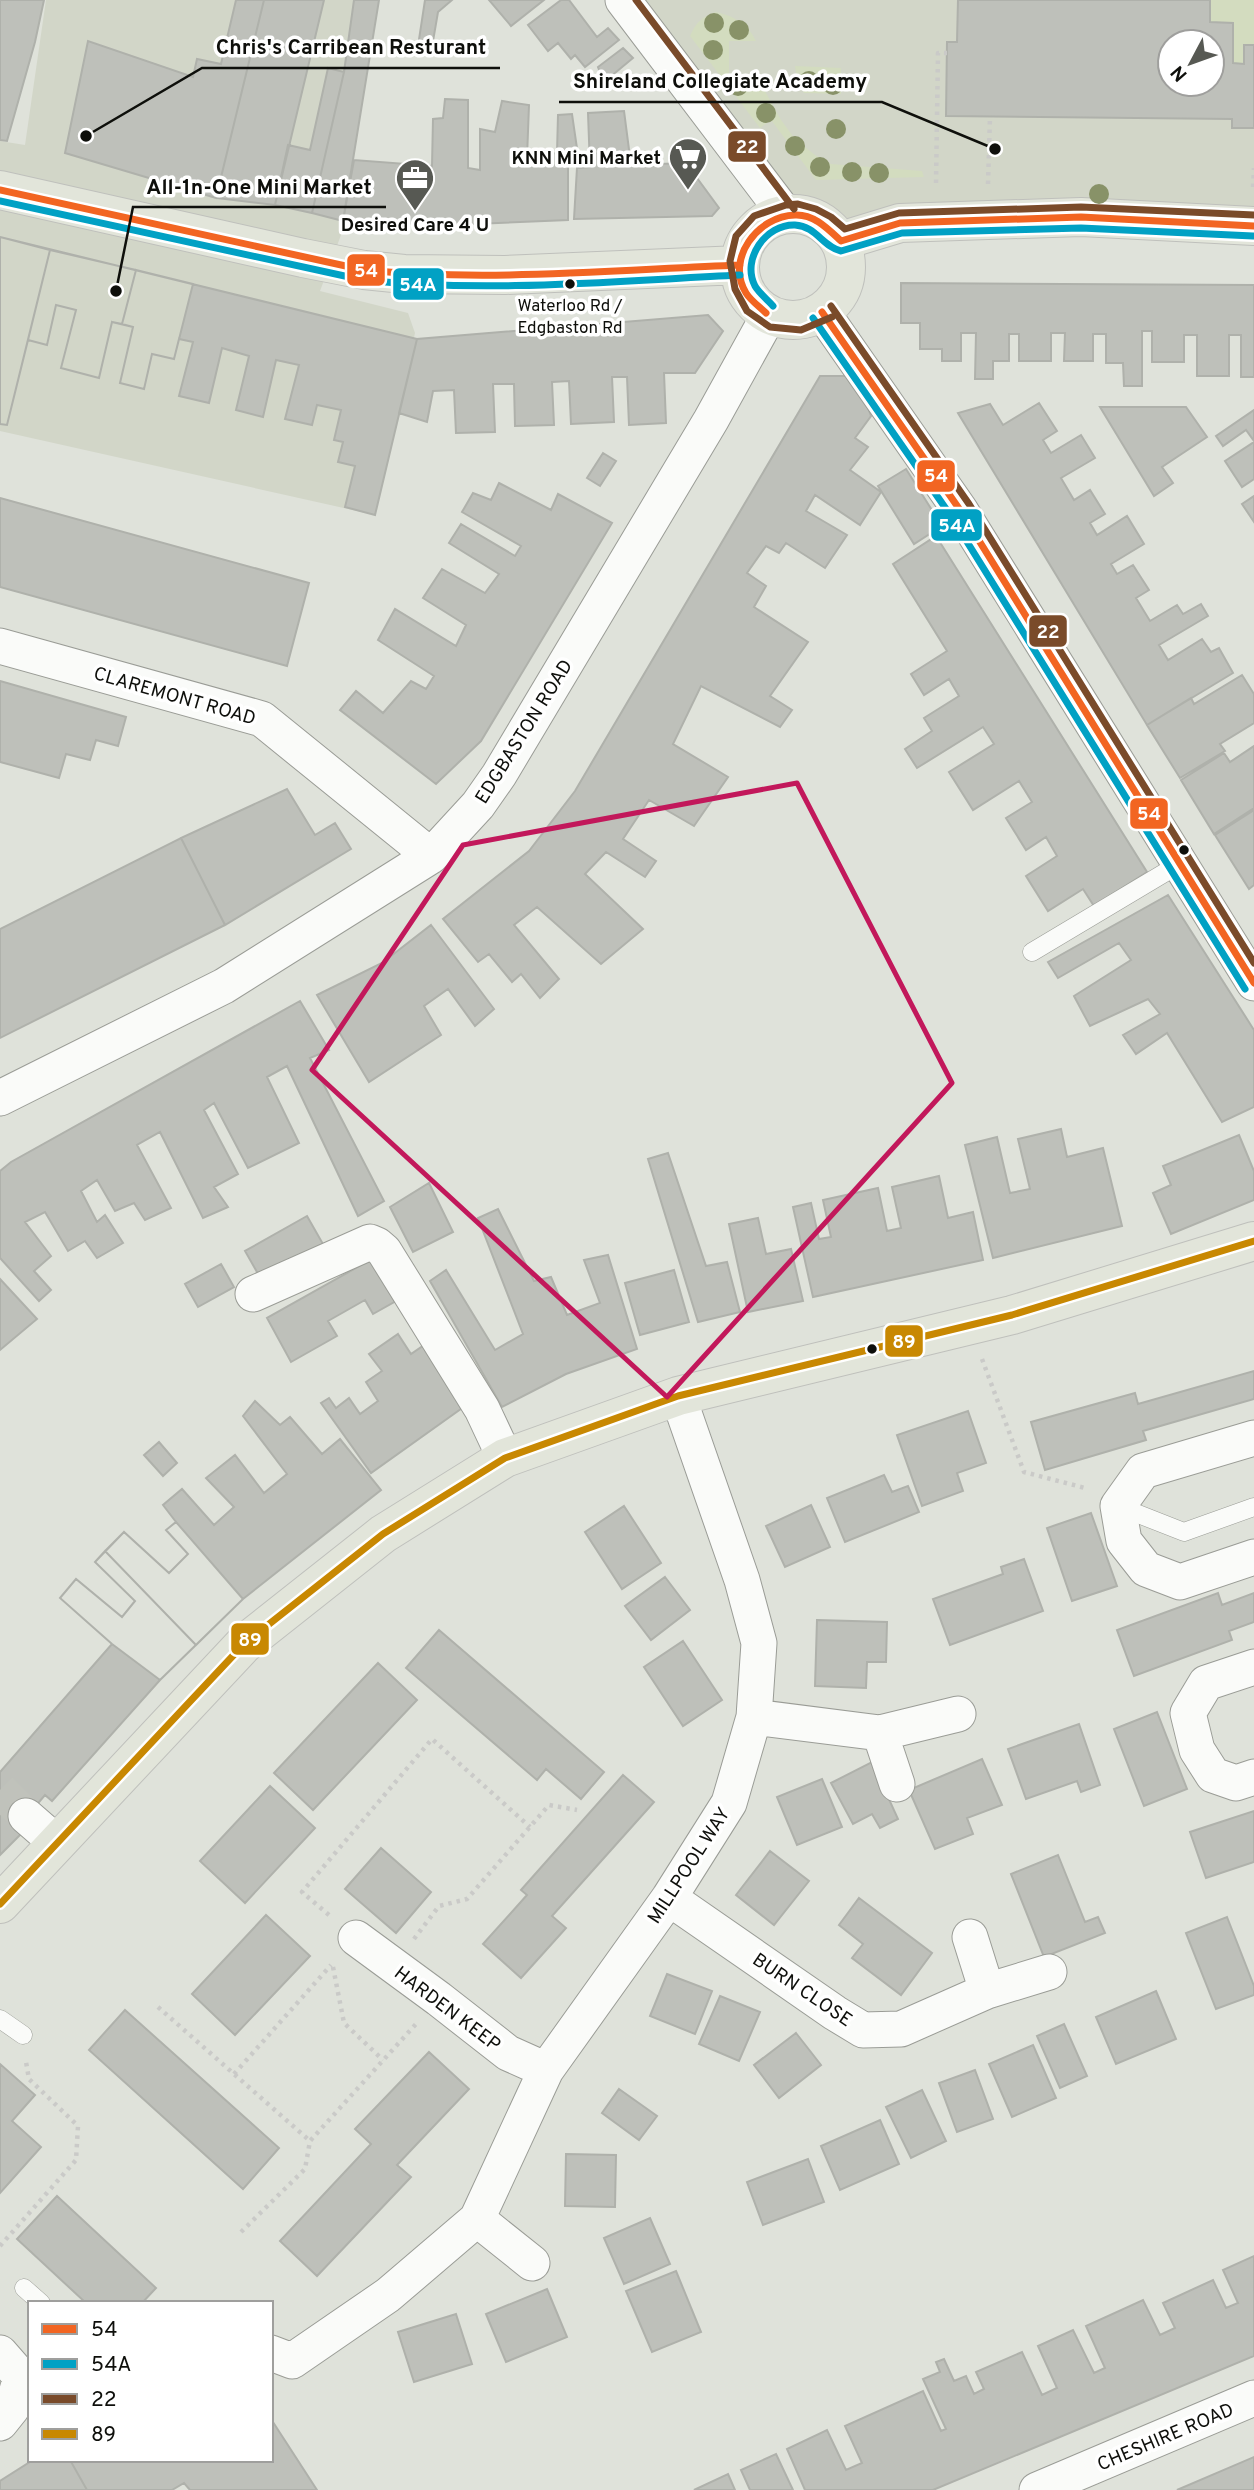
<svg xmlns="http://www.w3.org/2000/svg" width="1254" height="2490" viewBox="0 0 1254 2490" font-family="Overpass,sans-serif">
<rect width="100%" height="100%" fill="#dfe2da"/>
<path fill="#d2d6c8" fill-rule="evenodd" d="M46,0H379L341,235L320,291L408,313L415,333L375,515L0,431V141L25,145Z
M623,0H1254V226L831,230L821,222L798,215ZM1170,42H1212V84H1170Z"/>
<path fill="#d3dcbf" d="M1210,0H1254V45H1244V64L1233,63L1210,22Z
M716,12C734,16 748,24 756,41H729V75H756L781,120L795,139L815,155L831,164L922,171L924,177L816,180L771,120L760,128L690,36C696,22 702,17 716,12Z
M795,66L841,68V94L804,93L797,81Z"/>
<path fill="#bec0ba" stroke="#afb1ab" stroke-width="2" fill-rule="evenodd" d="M0,0H44L35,42L7,141L0,140Z
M236,0H264L216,198L65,153L88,41L193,77L197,59L221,64Z
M264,0H324L275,205L216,198Z
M354,0H379L343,221L312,213L344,72Z
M425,0H452L438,12L432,47L418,46Z
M489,0H544L511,26Z
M561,0H569L597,37L608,28L619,40L585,67L575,55L571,59L558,43L548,51L528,25Z
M958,0H1210V22L1233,23V63L1244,64V45H1254V128H1232V119L946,116L947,42H957ZM1170,42H1212V84H1170Z
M623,48L633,58L604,82L598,67Z
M328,68L344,72L312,213L275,205L288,145L310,150Z
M445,99L468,100V168L480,170V129L495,132L502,101L529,105L527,158L557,153L558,115L572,114L579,162H568V220L451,225L343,221L354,160L432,166L433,119L443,118Z
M624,111L631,165L686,163L719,208L712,216L574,219L577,168L590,167L588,113Z
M0,237L417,339L375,515L345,507L355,466L338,462L343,442L334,440L341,410L317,405L312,425L285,419L299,365L276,360L263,417L236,410L249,356L222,348L209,403L179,396L193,342L179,339L174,359L152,354L144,389L120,383L133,327L112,322L99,378L61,368L76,310L56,305L47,345L28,340L7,425L0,424Z
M0,237L50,250L7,425L0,424Z
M50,250L136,270L122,324L112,322L99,378L61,368L76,310L56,305L47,345L28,340Z
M136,270L193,284L174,359L152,354L144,389L120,383L133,327L122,324Z
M901,283L1254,285V377H1241V335H1229V376H1197V335H1184V362H1152V331H1142V386H1124L1123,363H1106V334H1093V361H1064L1065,333H1051V361H1019V334H1009V361H993V379H975L976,333H961V361H942V349H920V323H901Z
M708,315L723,331L695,373H664L666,423L629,425L627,377H612L614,422L571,424L569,381L552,382L554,425L515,426L514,384H493L495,432L456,433L454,390L433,391L427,422L399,413L417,339Z
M820,376H856L871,416L855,438L868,447L850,470L881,492L860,525L815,495L806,511L847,535L825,568L786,543L779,553L766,546L747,573L766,586L754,607L808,642L770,696L792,710L780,727L701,686L673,744L728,777L694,826L649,800L623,839L656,861L645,877L606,852L585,874L643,929L601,964L537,907L514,925L559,979L540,998L521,974L512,982L489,954L478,962L443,919L529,851L575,791Z
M1039,403L1057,431L1043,440L1051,453L1081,435L1095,458L1061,478L1074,500L1090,490L1105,514L1090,523L1097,535L1127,516L1144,544L1111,564L1117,574L1133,565L1149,590L1136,598L1150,621L1177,605L1183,614L1201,604L1208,616L1159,645L1168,660L1202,639L1211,652L1219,648L1233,673L1147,725L958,413L990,404L1003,425Z
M1100,407H1186L1207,437L1162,467L1173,483L1154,496Z
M1254,410V441L1246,430L1223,446L1216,436Z
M1254,442V479L1242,487L1225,461Z
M603,453L616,461L600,486L587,478Z
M906,469L942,526L914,544L878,486Z
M499,483L551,510L558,494L612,523L481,741L436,784L340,710L356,691L383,713L411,681L426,689L434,676L378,640L395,609L456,646L466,625L423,598L442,569L485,593L499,574L449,543L461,524L515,556L521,546L462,512L473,493L491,500Z
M1254,496V522L1242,504Z
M0,498L309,583L287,666L0,587Z
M936,536L1147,872L1094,906L1083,889L1048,911L1026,876L1057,856L1046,837L1026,850L1006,818L1032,802L1019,781L973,810L949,772L994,744L983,727L917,768L905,749L932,731L924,718L959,696L949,679L924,695L911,674L947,651L893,564Z
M1242,675L1254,694V723L1220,744L1225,751L1180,778L1147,725L1191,698L1194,704Z
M0,681L126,717L118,746L96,740L90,760L66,754L59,778L0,762Z
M1254,746V808L1214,834L1181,780L1224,753L1230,762Z
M287,789L315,835L335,823L351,849L225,925L181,838Z
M1254,810V885L1249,889L1215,835Z
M181,838L225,925L0,1038V929Z
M1168,895L1254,1030V1107L1222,1122L1167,1033L1136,1054L1123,1035L1160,1014L1148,999L1090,1026L1074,996L1131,960L1119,943L1058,978L1048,962Z
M431,925L494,1009L475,1026L448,989L424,1006L441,1035L369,1082L317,995L382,963Z
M300,1001L329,1050L310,1058L384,1201L358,1216L287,1066L267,1077L299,1143L248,1168L214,1103L204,1110L238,1174L214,1187L228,1207L203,1218L160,1132L137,1145L171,1208L145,1220L134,1203L115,1211L97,1180L81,1191L97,1222L105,1215L123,1243L97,1258L85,1241L68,1251L45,1212L25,1222L51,1256L34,1271L51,1290L39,1301L0,1258V1171L11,1162Z
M1061,1129L1067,1157L1103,1148L1122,1226L993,1258L965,1145L997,1137L1010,1193L1030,1189L1018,1139Z
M1239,1135L1254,1171V1200L1171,1234L1153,1193L1171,1185L1163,1166Z
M668,1153L706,1266L727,1262L740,1312L698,1322L648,1159Z
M939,1176L948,1218L973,1212L983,1260L813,1297L793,1207L811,1203L819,1239L831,1237L823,1200L878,1188L887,1231L901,1228L892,1187Z
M429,1183L453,1232L413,1252L390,1207Z
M498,1209L534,1281L551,1277L567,1315L600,1303L584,1260L608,1255L637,1349L566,1374L502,1407L430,1281L446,1270L495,1350L523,1334L478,1218Z
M307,1216L323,1244L261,1279L245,1251Z
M758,1218L766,1254L791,1249L803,1301L748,1312L729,1224Z
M379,1255L403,1297L373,1314L365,1300L328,1321L337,1336L291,1362L267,1318Z
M221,1264L234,1287L198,1307L185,1284Z
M674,1270L689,1322L640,1335L625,1283Z
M0,1279L37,1319L0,1350Z
M398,1334L411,1354L430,1341L472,1401L371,1473L321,1403L329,1398L336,1408L349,1398L360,1414L378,1401L366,1382L382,1371L369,1354Z
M1254,1371V1399L1143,1431L1146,1440L1045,1470L1031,1422L1135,1393L1138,1404Z
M255,1401L280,1425L290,1417L322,1454L340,1439L381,1490L243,1599L160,1680L52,1801L45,1795L22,1822L27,1828L0,1855V1772L112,1644L60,1598L76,1579L122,1617L135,1601L95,1562L124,1532L169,1573L188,1554L166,1530L176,1522L163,1505L182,1489L214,1525L234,1507L206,1478L235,1455L264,1493L287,1474L243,1416Z
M968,1411L986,1463L957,1473L963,1491L922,1506L897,1435Z
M159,1442L177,1463L163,1476L144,1455Z
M884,1475L892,1492L908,1486L919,1512L845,1542L827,1498Z
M811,1505L830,1547L785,1567L766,1526Z
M624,1506L661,1563L622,1589L585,1532Z
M1091,1513L1117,1586L1072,1601L1047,1528Z
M176,1522L243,1599L196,1645L105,1551L124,1532L169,1573L188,1554L166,1530Z
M105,1551L196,1645L160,1680L112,1644L60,1598L76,1579L122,1617L135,1601L95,1562Z
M1024,1559L1043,1611L950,1645L933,1599L1003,1574L1001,1567Z
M665,1577L690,1610L651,1640L625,1606Z
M1218,1593L1222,1605L1254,1593V1622L1229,1631L1232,1640L1134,1676L1117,1630Z
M817,1620L887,1622L886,1662H867L866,1688L815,1686Z
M439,1630L604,1772L581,1799L546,1769L537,1780L406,1668Z
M683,1641L722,1700L683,1726L644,1667Z
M378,1663L417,1700L313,1810L274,1773Z
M1157,1712L1187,1789L1144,1806L1114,1729Z
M1079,1724L1100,1785L1081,1792L1077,1781L1026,1799L1008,1749Z
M982,1759L1002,1805L967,1818L973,1834L935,1849L909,1790Z
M872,1762L898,1819L880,1828L872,1814L853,1824L831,1783Z
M623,1775L654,1802L552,1916L566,1928L521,1978L483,1944L527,1895L521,1890Z
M822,1779L842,1827L797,1845L777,1797Z
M270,1786L315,1828L245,1903L200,1861Z
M1254,1811V1862L1206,1878L1190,1832Z
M381,1848L431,1892L396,1933L345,1889Z
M770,1851L809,1881L774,1925L736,1895Z
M1058,1855L1085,1922L1098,1917L1105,1933L1044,1957L1011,1874Z
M859,1898L932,1953L901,1995L852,1958L863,1944L839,1925Z
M266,1915L310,1956L235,2035L192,1994Z
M1227,1917L1254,1986V1995L1216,2009L1186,1933Z
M667,1974L712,1991L695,2034L650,2016Z
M1156,1991L1176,2039L1116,2064L1096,2017Z
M720,1996L760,2012L739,2061L699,2044Z
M125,2010L279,2148L243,2189L89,2050Z
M1064,2024L1087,2076L1060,2088L1037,2036Z
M796,2033L821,2065L779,2098L754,2065Z
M1033,2045L1056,2098L1012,2117L989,2064Z
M429,2052L469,2089L397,2165L411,2177L317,2276L280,2241L371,2144L355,2129Z
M0,2064L35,2095L12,2121L41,2147L0,2193Z
M975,2070L993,2119L957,2132L939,2083Z
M619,2089L657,2116L639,2140L602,2113Z
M922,2090L946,2141L911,2158L886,2107Z
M880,2120L899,2164L840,2190L821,2146Z
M566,2154L616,2155L615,2207L565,2206Z
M808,2159L824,2202L763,2225L747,2182Z
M57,2196L156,2288L142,2303H86L17,2239Z
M650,2218L670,2264L624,2284L604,2238Z
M1254,2256V2356L933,2490H805L787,2449L827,2430L846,2470L862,2463L845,2426L923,2391L941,2431L946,2429L923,2379L940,2372L936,2362L944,2359L954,2381L966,2376L974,2394L984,2389L976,2372L1022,2352L1042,2395L1057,2388L1038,2346L1073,2330L1094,2373L1105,2368L1086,2326L1143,2300L1160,2335L1175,2328L1163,2303L1213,2280L1226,2308L1238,2303L1223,2270Z
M676,2271L701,2332L652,2352L626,2291Z
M547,2289L567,2337L506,2362L486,2314Z
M456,2314L472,2364L414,2382L398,2332Z
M271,2419L317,2490H190L184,2483L172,2490H87L70,2460H271Z
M776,2454L793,2490H750L741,2470Z
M1254,2457V2490H1177Z
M33,2460H70L87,2490H0V2481Z
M728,2474L735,2490H694Z"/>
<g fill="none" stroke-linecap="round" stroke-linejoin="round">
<path stroke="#c0c2bb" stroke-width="35" stroke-dasharray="35 18" stroke-linecap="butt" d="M0,1790L26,1816"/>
<g stroke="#9a9c96" stroke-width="19">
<path id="service" d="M1032,952L1181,863
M1118,1506L1184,1532L1254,1507
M0,2019L23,2035
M24,2288L41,2303"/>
</g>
<g stroke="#9a9c96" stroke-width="37">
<path id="minor" d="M623,0L786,215
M822,312L960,510L1254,983
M0,646L262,719L431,856
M0,1098L224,986L431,856L478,805L499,775L711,420L769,315
M253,1294L370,1242L377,1245L384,1251L482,1409L505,1458
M1254,1438L1143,1471L1118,1506L1124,1541L1146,1569L1180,1582L1254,1557
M1254,1667L1206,1683L1188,1713L1197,1750L1213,1775L1236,1783L1254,1777
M754,1717L880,1733L958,1714
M880,1733L897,1784
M26,1816L57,1843
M669,1898L835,2013L863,2030L901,2029L987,1991L970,1937
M356,1938L439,1999L508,2053L546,2070
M987,1991L1049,1972
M477,2219L532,2263
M0,2353L21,2377
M271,2353L292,2361L388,2295L477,2219L546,2070L669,1898L729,1803L754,1717L759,1643L742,1580L678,1396
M0,2423L12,2408L21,2377
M1037,2490L1254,2398"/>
</g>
<g stroke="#bfc0bc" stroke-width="40">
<path id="primary" d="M0,190L303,258L364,270L404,274L505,275L740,265
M740 267a53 53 0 1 1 106 0a53 53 0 1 1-106 0Z
M841,241L900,223L1081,217L1254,226
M0,1904L244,1644L383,1534L505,1458L678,1396L1012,1315L1254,1241"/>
</g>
<path stroke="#cacac8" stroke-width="4.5" stroke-dasharray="3.5 5" stroke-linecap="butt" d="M936,183L938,53H947
M988,184L990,117
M1253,187L1254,168
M982,1359L1024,1472L1085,1488
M329,1915L302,1892L432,1739L530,1827
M414,1939L439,1906L467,1899L549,1805L577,1810
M333,1967L344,2023L383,2060
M158,2007L310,2141
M234,2074L331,1965
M241,2232L305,2169L310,2141L416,2024
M0,2246L76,2160L78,2126L29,2079L26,2062"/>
<use href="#service" stroke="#fafbf9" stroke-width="18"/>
<use href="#minor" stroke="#fafbf9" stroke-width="35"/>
<use href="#primary" stroke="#e2e5da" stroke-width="38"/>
<g stroke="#fff" stroke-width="12">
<path id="bus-1" d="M0,190L364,270C488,282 615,270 740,265
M822,312L960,510L1254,983
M766,313C760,307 751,301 746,293C725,259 758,216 795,215C814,214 828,229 841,241L900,223L1081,217L1254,226"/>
</g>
<g stroke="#fff" stroke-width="12">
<path id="bus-2" d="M0,201L363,280C488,293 615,281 740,275
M773,306C768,300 759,293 755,286C741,259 766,224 795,225C816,226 823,247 841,251L902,233L1081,228L1253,236
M813,318L951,516L1245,989"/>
</g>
<g stroke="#fff" stroke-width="12">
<path id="bus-3" d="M636,0L794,209
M831,306L969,504L1254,963
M832,317L801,330L770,327L747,311L735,289L730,261L736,236L754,216L786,205L798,204L816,209L831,217L845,229L899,213L1081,207L1254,215"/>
</g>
<g stroke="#fff" stroke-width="12">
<path id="bus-4" d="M0,1904L244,1644L383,1534L505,1458L678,1396L1012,1315L1254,1241"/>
</g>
<use href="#bus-1" stroke="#f26522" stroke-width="7"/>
<use href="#bus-2" stroke="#01a1c4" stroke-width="7"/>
<use href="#bus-3" stroke="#7a4b2a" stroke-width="7"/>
<use href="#bus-4" stroke="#c88802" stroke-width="7"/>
</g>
<g fill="#889268">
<circle cx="714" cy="23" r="10"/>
<circle cx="739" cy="30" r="10"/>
<circle cx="713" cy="50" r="10"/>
<circle cx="809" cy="81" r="10"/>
<circle cx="833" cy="85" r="10"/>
<circle cx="738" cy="86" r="10"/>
<circle cx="766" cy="113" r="10"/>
<circle cx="836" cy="129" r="10"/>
<circle cx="795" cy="146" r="10"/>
<circle cx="820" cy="167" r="10"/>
<circle cx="852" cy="172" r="10"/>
<circle cx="879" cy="173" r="10"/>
<circle cx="1099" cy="194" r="10"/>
</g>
<path fill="none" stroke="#c2185b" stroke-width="5" stroke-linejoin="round" d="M797,783L952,1083L667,1397L312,1070L463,845Z"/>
<defs>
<g id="supermarket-pin" transform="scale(2.0125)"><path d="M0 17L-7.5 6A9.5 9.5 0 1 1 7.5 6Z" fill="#575953" stroke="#fff"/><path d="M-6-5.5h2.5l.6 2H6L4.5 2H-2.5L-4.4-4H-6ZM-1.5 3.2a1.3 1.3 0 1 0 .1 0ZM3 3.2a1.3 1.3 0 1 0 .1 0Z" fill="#fff"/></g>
<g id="office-pin" transform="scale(2.0125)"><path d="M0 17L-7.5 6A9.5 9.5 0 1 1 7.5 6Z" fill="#575953" stroke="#fff"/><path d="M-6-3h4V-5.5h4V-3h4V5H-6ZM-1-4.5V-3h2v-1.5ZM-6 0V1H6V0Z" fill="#fff"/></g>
</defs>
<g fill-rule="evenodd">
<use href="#supermarket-pin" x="688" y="157"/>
<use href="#office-pin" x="415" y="178"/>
</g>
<g fill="#0e0f0b" stroke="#fff" stroke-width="2.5">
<circle cx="570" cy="284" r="6"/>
<circle cx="1184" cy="850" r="6"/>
<circle cx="872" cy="1349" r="6"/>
</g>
<g text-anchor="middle" stroke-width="7" stroke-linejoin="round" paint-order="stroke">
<g font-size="17" fill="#0e0f0b" stroke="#fff">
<text x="570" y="311">Waterloo Rd /<tspan x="570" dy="22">Edgbaston Rd</tspan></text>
</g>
<g font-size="19" font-weight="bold" fill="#0e0f0b" stroke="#fff" text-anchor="end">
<text x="661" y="164">KNN Mini Market</text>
<text x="415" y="231" text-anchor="middle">Desired Care 4 U</text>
</g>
<g font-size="19" fill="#0e0f0b" stroke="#fff">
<text transform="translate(175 695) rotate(16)" y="7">CLAREMONT ROAD</text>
<text transform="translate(523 731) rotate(-58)" y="7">EDGBASTON ROAD</text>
<text transform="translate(688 1865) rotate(-57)" y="7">MILLPOOL WAY</text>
<text transform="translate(803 1989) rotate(34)" y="7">BURN CLOSE</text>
<text transform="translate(448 2008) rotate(37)" y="7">HARDEN KEEP</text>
<text transform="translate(1165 2436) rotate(-23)" y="7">CHESHIRE ROAD</text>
</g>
</g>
<path fill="none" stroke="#0e0f0b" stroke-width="2.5" d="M86 136L202 68H500M995 149L882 102H559M116 291L133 207H386"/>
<g fill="#0e0f0b" stroke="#fff" stroke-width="2.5">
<circle cx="86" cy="136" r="7"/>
<circle cx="995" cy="149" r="7"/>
<circle cx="116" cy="291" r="7"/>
</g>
<g font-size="21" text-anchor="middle" font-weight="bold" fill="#0e0f0b" stroke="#fff" stroke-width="7" stroke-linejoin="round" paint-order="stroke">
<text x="351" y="54">Chris's Carribean Resturant</text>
<text x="720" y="88">Shireland Collegiate Academy</text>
<text x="259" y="194">All-1n-One Mini Market</text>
</g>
<g stroke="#fff" stroke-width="2.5">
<rect x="727" y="130" width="40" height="33" rx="7" fill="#7a4b2a"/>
<rect x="346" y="253" width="40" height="34" rx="7" fill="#f26522"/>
<rect x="392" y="267" width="53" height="34" rx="7" fill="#01a1c4"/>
<rect x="916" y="459" width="40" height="34" rx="7" fill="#f26522"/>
<rect x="930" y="508" width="53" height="34" rx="7" fill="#01a1c4"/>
<rect x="1028" y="614" width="40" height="34" rx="7" fill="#7a4b2a"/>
<rect x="1129" y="797" width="40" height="33" rx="7" fill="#f26522"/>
<rect x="884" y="1324" width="40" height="34" rx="7" fill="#c88802"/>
<rect x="230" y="1622" width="40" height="34" rx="7" fill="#c88802"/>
</g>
<g font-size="19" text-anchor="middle" font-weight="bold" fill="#fff">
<text x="747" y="153">22</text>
<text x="366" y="277">54</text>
<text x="418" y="291">54A</text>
<text x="936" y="482">54</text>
<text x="957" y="532">54A</text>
<text x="1048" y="638">22</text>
<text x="1149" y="820">54</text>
<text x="904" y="1348">89</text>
<text x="250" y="1646">89</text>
</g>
<rect x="28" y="2301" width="245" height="161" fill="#ffffff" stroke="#9f9f9d" stroke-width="2"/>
<rect x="42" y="2324" width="35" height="10" fill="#f26522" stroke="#9f9f9d" stroke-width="2"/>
<text x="91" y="2336" font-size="21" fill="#0e0f0b">54</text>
<rect x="42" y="2359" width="35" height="10" fill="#01a1c4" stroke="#9f9f9d" stroke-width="2"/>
<text x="91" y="2371" font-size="21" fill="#0e0f0b">54A</text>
<rect x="42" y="2394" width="35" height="10" fill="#7a4b2a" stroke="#9f9f9d" stroke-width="2"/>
<text x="91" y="2406" font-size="21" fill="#0e0f0b">22</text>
<rect x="42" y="2429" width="35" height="10" fill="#c88802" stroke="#9f9f9d" stroke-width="2"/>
<text x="91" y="2441" font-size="21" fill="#0e0f0b">89</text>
<g transform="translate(1191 63) rotate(229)"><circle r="33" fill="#ffffff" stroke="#9f9f9d" stroke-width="2"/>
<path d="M0-5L12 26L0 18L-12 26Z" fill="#575953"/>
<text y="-10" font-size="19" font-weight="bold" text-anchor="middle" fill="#0e0f0b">N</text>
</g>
</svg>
